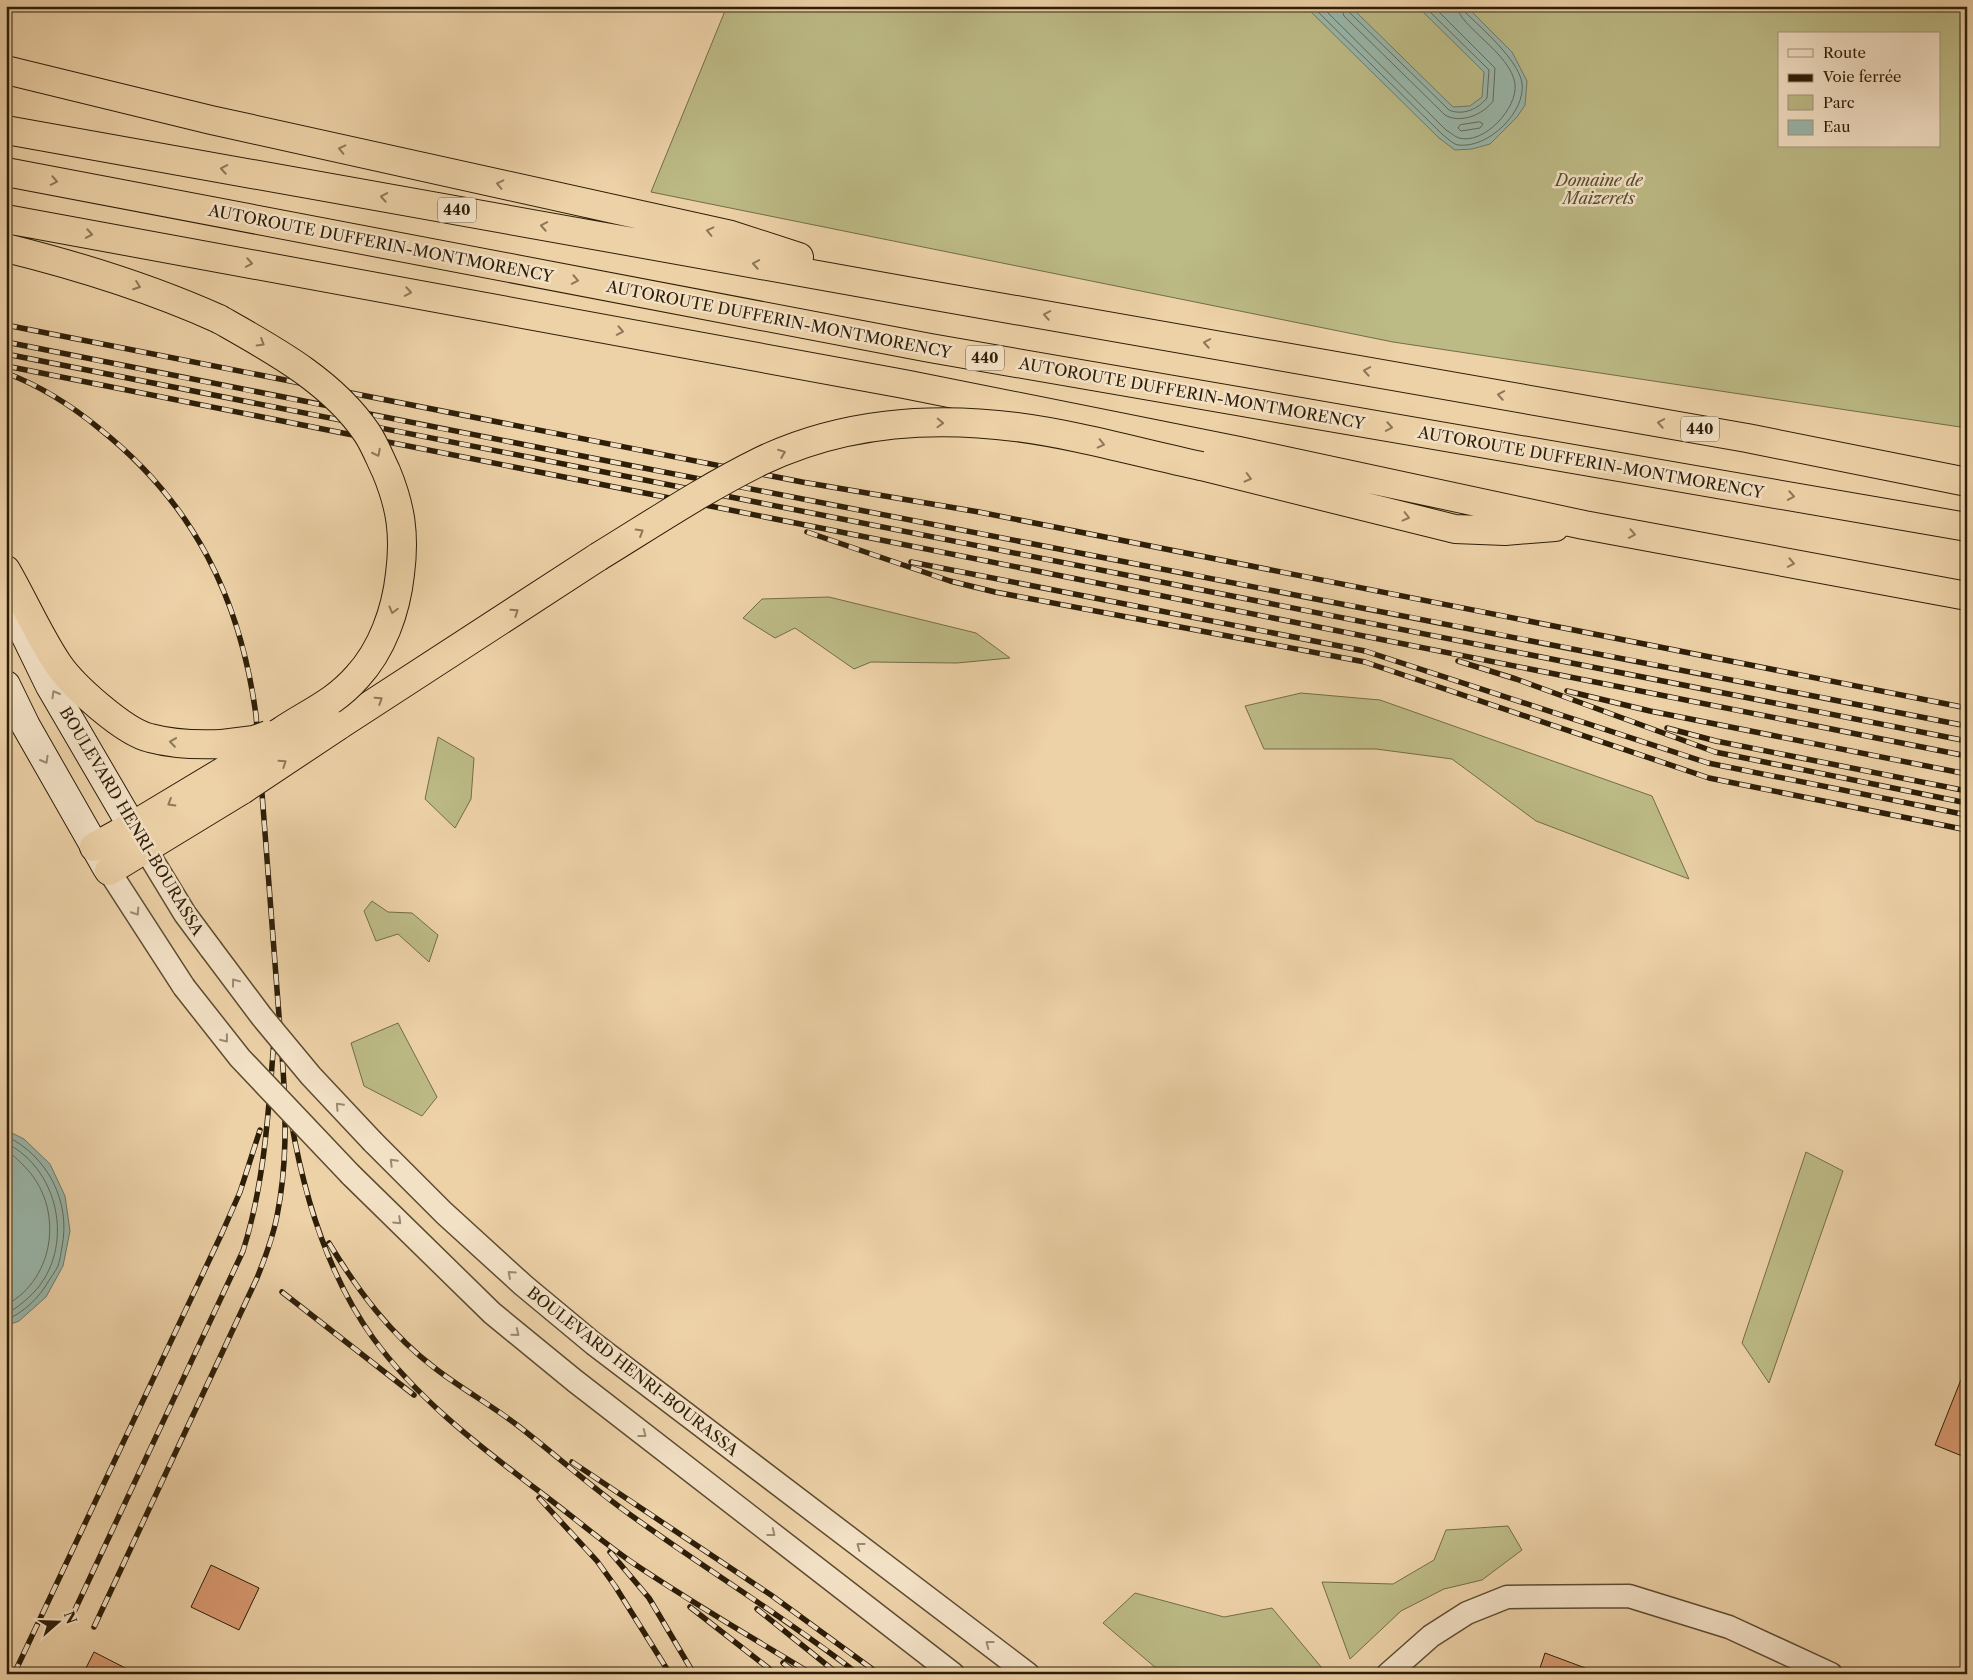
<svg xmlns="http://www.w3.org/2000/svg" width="1973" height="1680" viewBox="0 0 1973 1680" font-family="'Libre Caslon Text',serif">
<rect width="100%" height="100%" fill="#edd1a7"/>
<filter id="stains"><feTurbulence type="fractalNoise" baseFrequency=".004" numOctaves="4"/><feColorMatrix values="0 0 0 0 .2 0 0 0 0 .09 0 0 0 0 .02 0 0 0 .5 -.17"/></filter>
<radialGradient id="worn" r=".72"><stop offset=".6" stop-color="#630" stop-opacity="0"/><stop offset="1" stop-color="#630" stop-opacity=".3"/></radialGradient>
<path fill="#bcba85" stroke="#746c46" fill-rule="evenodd" d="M727,6H1967V428L1393,342L651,192ZM1779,34H1939V146H1779Z
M829,597L976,633L1010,658L957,663L871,662L854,669L795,628L775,638L743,618L762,599Z
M1301,693L1380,700L1652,796L1689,879L1536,821L1452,759L1376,749H1264L1245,706Z
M438,737L474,758L471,799L455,828L425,799Z
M372,901L388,912L412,913L438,935L429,962L398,934L376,941L364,911Z
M398,1023L437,1097L422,1116L364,1086L351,1043Z
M1806,1152L1843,1171L1769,1383L1742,1343Z
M1508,1526L1522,1550L1482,1580L1444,1589L1401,1611L1350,1659L1322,1582L1393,1584L1434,1560L1446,1530Z
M1135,1593L1224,1617L1272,1608L1327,1674H1163L1103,1623Z"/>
<path fill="#99b7ab" stroke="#6e7a6a" d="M1305,6H1350L1453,107L1470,106L1482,97L1484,72L1417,6H1466L1512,52L1527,81L1525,105L1517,117L1490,144L1472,149L1455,150L1439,138Z
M6,1130L24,1139L50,1164L65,1196L70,1231L63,1266L46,1297L19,1321L6,1326Z"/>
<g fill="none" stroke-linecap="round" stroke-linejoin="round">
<path stroke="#636a5a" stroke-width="1" d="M1312,6L1442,134C1447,138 1453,144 1458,145C1488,149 1526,112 1522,83C1518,59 1481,28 1465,12L1463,6
M1321,6L1446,130C1450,132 1455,137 1459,138C1484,145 1518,108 1515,84C1511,53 1458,26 1457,6
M1341,6L1344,16L1445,115C1460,124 1483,115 1493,101L1495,68L1433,6
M1347,6L1349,12L1449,110C1463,116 1478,109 1487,98L1489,70L1424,6
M1480,122L1483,124L1480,128L1461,131L1458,128L1460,125Z
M6,1136C48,1156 71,1202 62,1247C61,1253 60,1260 58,1266C55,1272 51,1277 48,1282C39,1298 23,1313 6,1320
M6,1143C63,1171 76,1256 28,1298C21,1304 15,1310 6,1313
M6,1151C14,1155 18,1160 24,1166C64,1205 57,1278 6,1305"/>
</g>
<path fill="#d99970" stroke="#2d1e08" d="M1966,1367H1967V1458L1935,1445Z
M211,1565L259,1588L239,1630L191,1607Z
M94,1652L137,1674H83Z
M1545,1653L1596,1672V1674H1538Z"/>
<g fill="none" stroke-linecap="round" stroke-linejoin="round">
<g stroke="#5d4b30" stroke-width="25">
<path id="street" d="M146,850L185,914L211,949
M109,871L184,987
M373,1142L444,1213L523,1285L594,1344L1028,1674
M351,1175L492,1313L575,1381L953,1674
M1388,1674L1431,1636L1467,1613L1507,1597L1629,1596L1729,1627L1831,1674"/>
</g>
<g stroke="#2d1e08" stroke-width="30">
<path id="secondary" d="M10,604L50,686L144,847
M6,685L26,726L107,868"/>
</g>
<g stroke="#2d1e08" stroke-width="30">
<path id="highway" d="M6,70L211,120L731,235L799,257
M6,130L907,291L1747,438L1967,482
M6,172L930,348L1967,527
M6,219L904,384L1239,451L1584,525L1967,596
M6,248C79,266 150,288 219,319
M1201,466L1455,529L1505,531L1555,527
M6,570C24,601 38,634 58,664C73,686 124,732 150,738C172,744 199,745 222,744
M338,726L598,557
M94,847L132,826L227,769
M109,871L242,790"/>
</g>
<use href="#street" stroke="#f3e1c6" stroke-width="22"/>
<use href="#secondary" stroke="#f3e1c6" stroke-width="28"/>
<use href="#highway" stroke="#edd1a7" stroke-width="28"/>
<g stroke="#2d1e08" stroke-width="5.5">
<path id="rail" d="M6,325L802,482L979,512L1967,708
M6,342C659,473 1313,597 1967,726
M6,354L1967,741
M6,366L1967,756
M6,373C41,386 72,406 100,429C194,504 240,598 256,715L283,1068C286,1118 287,1167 277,1216C273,1237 265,1258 257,1278L94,1627
M807,532L950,581L995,592L1365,662L1709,778L1967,830
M911,562L1365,651L1708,763L1967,815
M1458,661L1516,679L1715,752L1967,803
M1567,691L1650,711L1967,774
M1667,728L1716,741L1967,791
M291,1120C304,1196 327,1274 373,1338C416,1397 474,1442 532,1486C565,1510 596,1537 630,1561C689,1601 751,1637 812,1674
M329,1243C358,1291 391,1335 436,1369C462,1389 491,1405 517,1425C556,1455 592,1488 632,1516C707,1570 786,1618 858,1674
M282,1292L414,1395
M572,1462L771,1595L879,1674
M539,1498L597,1561L615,1586L670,1674
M610,1552L649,1598L694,1674
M690,1607L776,1674
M757,1609L838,1674
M73,1614L243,1251C266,1179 269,1101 275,1027
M783,1663L797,1674
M14,1674L222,1233L240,1192L260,1130"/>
</g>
<use href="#rail" stroke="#f3e1c6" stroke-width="4" stroke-dasharray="11" stroke-linecap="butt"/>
<g stroke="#5d4b30" stroke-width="25" stroke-linecap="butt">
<path id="street-bridge" d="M211,949L262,1017L311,1076L373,1142
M184,987L240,1058L351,1175"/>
</g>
<g stroke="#2d1e08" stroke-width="30" stroke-linecap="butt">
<path id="highway-bridge" d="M219,319C272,349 332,381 367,433C375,445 380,459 386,471C401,507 405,535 400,574C396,611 382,650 357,677C334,703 310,712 283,730C264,742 246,756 227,769
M598,557C652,524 704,489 761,461C840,423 930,416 1016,427C1078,435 1140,453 1201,466
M222,744L254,740L268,735
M242,790L338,726"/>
</g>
<use href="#street-bridge" stroke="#f3e1c6" stroke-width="22"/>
<use href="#highway-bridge" stroke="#edd1a7" stroke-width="28"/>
</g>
<defs><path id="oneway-chevron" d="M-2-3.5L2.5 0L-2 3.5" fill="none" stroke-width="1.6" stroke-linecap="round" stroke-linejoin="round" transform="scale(1.25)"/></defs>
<g stroke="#8d7858">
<use href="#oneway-chevron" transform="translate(342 149) rotate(-167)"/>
<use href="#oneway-chevron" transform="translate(224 169) rotate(-170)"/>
<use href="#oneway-chevron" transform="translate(54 181) rotate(11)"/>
<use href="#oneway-chevron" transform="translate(500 184) rotate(-167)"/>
<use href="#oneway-chevron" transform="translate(384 197) rotate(-170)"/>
<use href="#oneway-chevron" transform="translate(544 226) rotate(-170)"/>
<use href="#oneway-chevron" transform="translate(710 231) rotate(-167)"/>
<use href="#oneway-chevron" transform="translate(89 234) rotate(10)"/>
<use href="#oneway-chevron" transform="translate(249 263) rotate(10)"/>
<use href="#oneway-chevron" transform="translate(756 264) rotate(-170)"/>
<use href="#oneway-chevron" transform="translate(575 280) rotate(11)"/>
<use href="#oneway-chevron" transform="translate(137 286) rotate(20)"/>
<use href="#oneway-chevron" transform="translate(408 292) rotate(10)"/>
<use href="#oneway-chevron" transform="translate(1047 315) rotate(-170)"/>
<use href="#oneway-chevron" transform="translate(620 331) rotate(11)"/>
<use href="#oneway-chevron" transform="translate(261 343) rotate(31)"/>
<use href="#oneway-chevron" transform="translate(1207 343) rotate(-170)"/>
<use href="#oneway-chevron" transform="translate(1367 371) rotate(-170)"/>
<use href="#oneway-chevron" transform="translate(1501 395) rotate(-170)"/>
<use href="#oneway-chevron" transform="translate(940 423) rotate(2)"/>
<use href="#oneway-chevron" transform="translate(1661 423) rotate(-170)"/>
<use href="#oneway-chevron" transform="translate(1389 427) rotate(10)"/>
<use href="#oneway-chevron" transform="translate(1101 444) rotate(13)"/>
<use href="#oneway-chevron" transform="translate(377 453) rotate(63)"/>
<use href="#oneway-chevron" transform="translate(782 453) rotate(-21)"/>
<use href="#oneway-chevron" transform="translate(1248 478) rotate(14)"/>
<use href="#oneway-chevron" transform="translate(1791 496) rotate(10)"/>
<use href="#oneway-chevron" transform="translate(1406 517) rotate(14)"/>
<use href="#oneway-chevron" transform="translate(640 532) rotate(-31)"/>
<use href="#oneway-chevron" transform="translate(1632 534) rotate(11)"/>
<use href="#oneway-chevron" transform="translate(1791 563) rotate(11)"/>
<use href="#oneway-chevron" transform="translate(393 610) rotate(105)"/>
<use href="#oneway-chevron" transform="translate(515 612) rotate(-34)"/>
<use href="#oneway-chevron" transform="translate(379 700) rotate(-33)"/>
<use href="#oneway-chevron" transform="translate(173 742) rotate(-172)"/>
<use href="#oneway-chevron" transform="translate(283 763) rotate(-34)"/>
<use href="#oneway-chevron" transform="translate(171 803) rotate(149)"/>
</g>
<g stroke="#9a8970">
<use href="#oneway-chevron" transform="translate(55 694) rotate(-120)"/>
<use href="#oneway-chevron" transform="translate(45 760) rotate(60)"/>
<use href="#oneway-chevron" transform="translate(136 912) rotate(57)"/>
<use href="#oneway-chevron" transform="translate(235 982) rotate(-127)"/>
<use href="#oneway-chevron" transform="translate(225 1039) rotate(52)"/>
<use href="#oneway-chevron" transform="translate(339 1106) rotate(-133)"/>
<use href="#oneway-chevron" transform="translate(393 1162) rotate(-135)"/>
<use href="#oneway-chevron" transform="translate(398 1221) rotate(44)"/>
<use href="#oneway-chevron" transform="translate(511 1274) rotate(-138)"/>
<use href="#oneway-chevron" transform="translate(516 1333) rotate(39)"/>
<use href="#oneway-chevron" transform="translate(643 1434) rotate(38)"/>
<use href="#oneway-chevron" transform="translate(772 1533) rotate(38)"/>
<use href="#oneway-chevron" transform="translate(860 1546) rotate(-143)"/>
<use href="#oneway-chevron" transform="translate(989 1644) rotate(-143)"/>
</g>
<g text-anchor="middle" stroke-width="5" stroke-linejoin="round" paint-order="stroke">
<g fill="#f3e1c6" stroke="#685841" stroke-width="1">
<rect x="438" y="197.5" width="38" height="25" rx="4"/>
<rect x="966" y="345.5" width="38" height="25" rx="4"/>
<rect x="1681" y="416.5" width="38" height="25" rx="4"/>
</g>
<g font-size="15" font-weight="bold" fill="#2d1e08">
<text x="457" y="215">440</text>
<text x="985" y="363">440</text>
<text x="1700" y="434">440</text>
</g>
<g font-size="16" font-style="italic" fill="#584d2e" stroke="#f3e1c6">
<text x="1599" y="186">Domaine de<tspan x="1599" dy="18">Maizerets</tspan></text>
</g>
<g font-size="16" fill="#2d1e08" stroke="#f3e1c6">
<text transform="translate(381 243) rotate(11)" y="6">AUTOROUTE DUFFERIN-MONTMORENCY</text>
<text transform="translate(779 319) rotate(11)" y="6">AUTOROUTE DUFFERIN-MONTMORENCY</text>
<text transform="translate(1192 393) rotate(10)" y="6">AUTOROUTE DUFFERIN-MONTMORENCY</text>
<text transform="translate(1591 462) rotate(10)" y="6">AUTOROUTE DUFFERIN-MONTMORENCY</text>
<text transform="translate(132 821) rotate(59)" y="6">BOULEVARD HENRI-BOURASSA</text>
<text transform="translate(633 1371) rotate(38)" y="6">BOULEVARD HENRI-BOURASSA</text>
</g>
</g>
<rect width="1973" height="1680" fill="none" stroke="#edd1a7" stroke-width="25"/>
<rect x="8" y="8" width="1958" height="1665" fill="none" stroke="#2d1e08" stroke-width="2.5"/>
<rect x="12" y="12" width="1948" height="1655" fill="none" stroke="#2d1e08"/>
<rect x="1778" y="32" width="162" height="115" fill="#f3e1c6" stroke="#a4937a"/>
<rect x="1788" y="49" width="25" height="8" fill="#f3e1c6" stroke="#a4937a"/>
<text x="1823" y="58" font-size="15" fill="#2d1e08">Route</text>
<rect x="1788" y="74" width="25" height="8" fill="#2d1e08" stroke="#a4937a"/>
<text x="1823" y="82" font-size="15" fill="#2d1e08">Voie ferrée</text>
<rect x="1788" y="95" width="25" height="15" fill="#bcba85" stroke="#a4937a"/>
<text x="1823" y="108" font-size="15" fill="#2d1e08">Parc</text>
<rect x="1788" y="120" width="25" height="15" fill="#99b7ab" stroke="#a4937a"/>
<text x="1823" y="132" font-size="15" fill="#2d1e08">Eau</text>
<g transform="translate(58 1622) rotate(70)" stroke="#f3e1c6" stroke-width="4" paint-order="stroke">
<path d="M0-4L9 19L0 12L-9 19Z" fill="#2d1e08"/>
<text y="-8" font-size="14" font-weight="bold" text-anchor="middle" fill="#2d1e08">N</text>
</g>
<rect width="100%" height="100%" filter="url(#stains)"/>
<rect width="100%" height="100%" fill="url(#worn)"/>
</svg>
